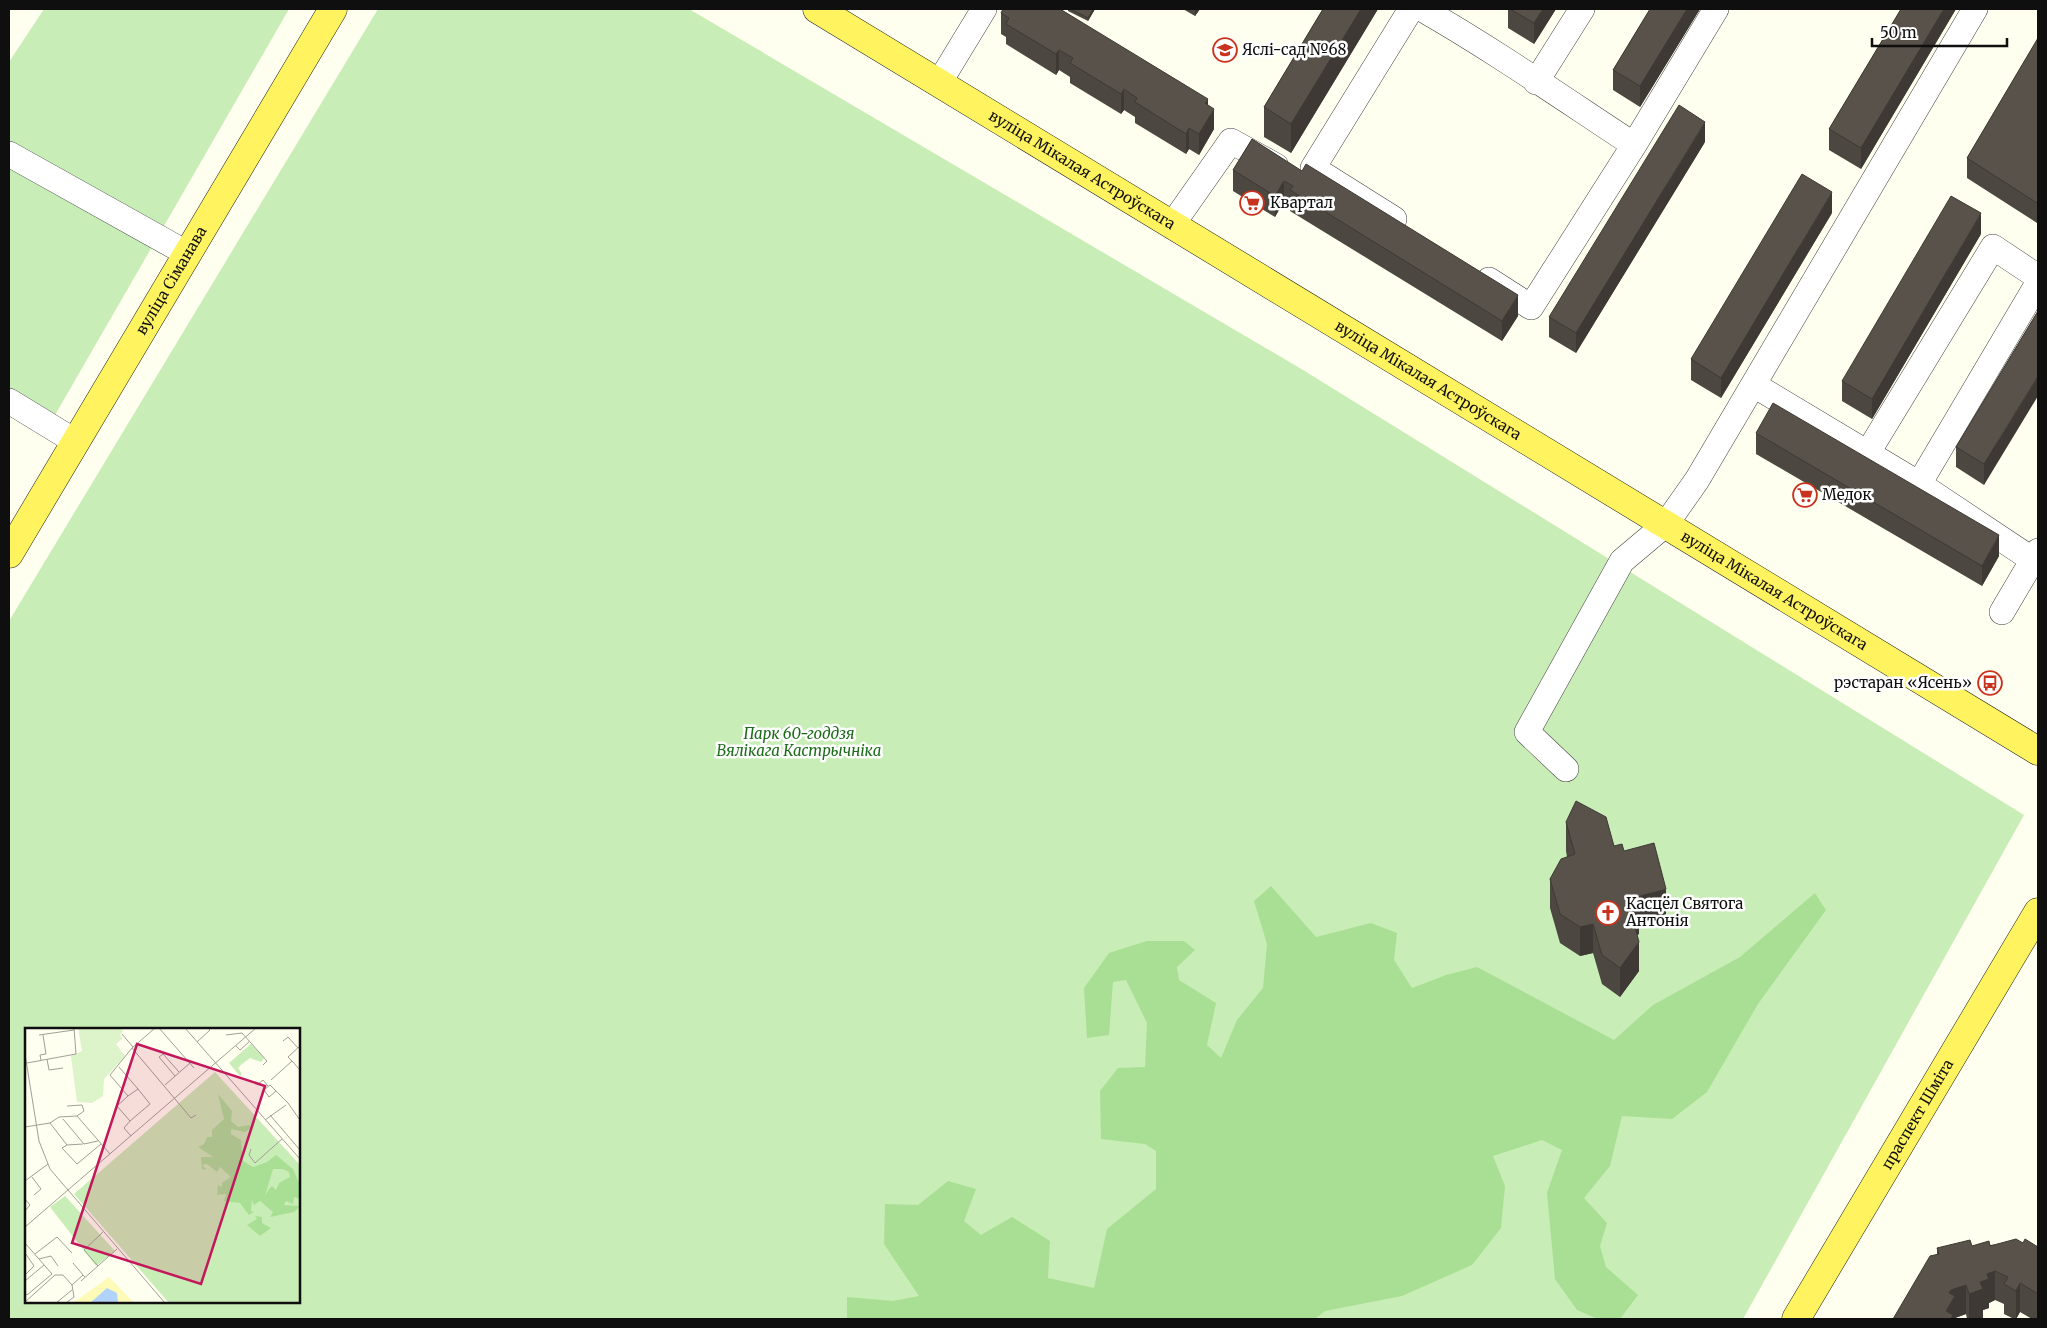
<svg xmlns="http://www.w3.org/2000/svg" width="2047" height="1328" viewBox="0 0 2047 1328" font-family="Merriweather,serif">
<rect width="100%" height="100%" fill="#fffff0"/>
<path fill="#c9edb6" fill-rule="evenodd" d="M44,9H289L51,422L9,394V62Z
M378,9H689L1303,370L2024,815L1743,1319H9V621ZM26,1029H299V1302H26Z"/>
<path fill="#a9df94" d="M1271,886L1316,937L1371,923L1397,933L1394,960L1412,988L1446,975L1477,967L1614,1040L1653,1005L1740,957L1815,893L1826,910L1758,1004L1707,1092L1672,1119L1622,1116L1610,1166L1584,1198L1607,1223L1600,1246L1606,1267L1638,1295L1620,1319H1598L1577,1310L1555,1279L1547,1193L1562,1150L1542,1140L1493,1156L1505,1186L1501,1228L1472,1265L1402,1296L1325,1311L1315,1319H847V1297L893,1301L919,1296L884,1244L885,1204L918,1205L948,1181L976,1189L964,1221L981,1235L1012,1217L1050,1241L1048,1278L1094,1288L1107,1229L1156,1189V1151L1145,1144L1101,1139L1100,1091L1118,1068L1145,1067L1147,1023L1126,980L1113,982L1109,1035L1087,1038L1084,988L1109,953L1147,941H1184L1195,950L1177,967L1179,980L1216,1003L1207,1045L1221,1058L1237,1020L1263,988L1267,944L1254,901Z"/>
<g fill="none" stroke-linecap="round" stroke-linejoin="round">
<g stroke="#424242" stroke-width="26">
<path id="minor" d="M1422,9C1495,51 1564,99 1634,145L1531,307L1489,280
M1536,82L1582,9
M939,83L984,9
M1634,145L1716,9
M9,154L188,254
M1394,219L1313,168L1411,9
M1172,225L1231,141L1276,166
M1754,385L1919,484L2033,560
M9,401L76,442
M1867,454L1993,247L2038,277
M1919,484L2038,283
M2002,612L2038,551
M1566,769L1527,732L1622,561L1666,524L1697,480L1975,9"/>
</g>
<g stroke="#202020" stroke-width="29">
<g id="major">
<path id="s1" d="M817,9L2038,751"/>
<path id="s2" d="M9,554L333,9"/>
<path id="s3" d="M1796,1319L2038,912"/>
</g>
</g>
<use href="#minor" stroke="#fff" stroke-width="25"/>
<use href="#major" stroke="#fff460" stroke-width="28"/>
</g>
<path fill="#4c4740" d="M1002,9H1060L1208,105L1214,129L1199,155L1189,149L1186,154L1135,123V117L1124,110L1121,114L1070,83V77L1059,70L1056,75L1006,44V37L1001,34V13L1002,11Z
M1068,9H1095L1088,21L1068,11Z
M1183,9H1200L1195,16Z
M1323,9H1378L1291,153L1264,137V107Z
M1508,9H1556L1534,44L1508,28Z
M1650,9H1700L1640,107L1613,90V70Z
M1901,9H1956L1861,169L1829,150V129Z
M2038,38L2037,223L1967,178V158Z
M1252,139L1518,316L1502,341L1290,211V205L1284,201L1275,217L1233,191V170Z
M1705,142L1576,353L1549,337V317Z
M1832,213L1721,398L1691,380V359Z
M1981,234L1872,419L1842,401V381Z
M2038,311L1984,485L1956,467V447Z
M1756,433L1999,556L1982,586L1756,454Z
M1566,822L1624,851L1666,918L1639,926V934L1637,935L1639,971L1620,997L1602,984L1593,953L1580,956L1560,943L1550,908V879L1567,857L1566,851Z
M2023,1243L2038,1247V1319H2032L2020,1312L2016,1319H2014L2004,1314V1304L1995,1300L1989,1303V1308L1983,1310V1318L1979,1319H1967L1966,1314L1955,1318V1319L1937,1254V1248Z"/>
<path fill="#3e3934" d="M1093,9H1095L1088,21V18Z
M1195,9H1200L1195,16Z
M1361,9H1378L1291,153V124Z
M1543,9H1556L1534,44V23Z
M1687,9H1700L1640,107V86Z
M1944,9H1956L1861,169V148Z
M1059,50V70L1056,75V54Z
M1124,89V110L1121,114V94Z
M1208,99V119L1214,109V129L1199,155V134L1205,103Z
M1705,122V142L1576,353V333Z
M1189,128V149L1186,154V134Z
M1284,181V201L1275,217V196Z
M1832,192V213L1721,398V378Z
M2038,201V222L2037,223V203Z
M1981,213V234L1872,419V399Z
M1518,295V316L1502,341V321Z
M2038,376V396L1984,485V464Z
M1999,535V556L1982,586V566Z
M1666,889V918L1639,926V934L1630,937V908L1637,897Z
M1593,924V953L1580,956V927Z
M1639,942V971L1620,997V968Z
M1995,1271V1300L1989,1303V1308L1983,1310V1318L1979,1319H1969V1294L1987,1274Z
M2020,1283V1312L2016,1319V1291Z
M1966,1285V1314L1955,1318V1319H1946V1311L1949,1293L1951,1290Z"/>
<path fill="#58524a" stroke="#3e3934" d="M1003,9H1060L1208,99L1205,103L1214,109L1199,134L1189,128L1186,134L1135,102L1137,98L1124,89L1121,94L1070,63L1073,58L1059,50L1056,54L1006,24L1009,18L1001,13Z
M1071,9H1093L1088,18Z
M1323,9H1361L1291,124L1264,107Z
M1510,9H1543L1534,23Z
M1650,9H1687L1640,86L1613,70Z
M1901,9H1944L1861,148L1829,129Z
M2038,38V201L2037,203L1967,158Z
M1679,105L1705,122L1576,333L1549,317Z
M1252,139L1302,171L1306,164L1518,295L1502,321L1290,190L1293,186L1284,181L1275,196L1233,170Z
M1802,174L1832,192L1721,378L1691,359Z
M1951,196L1981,213L1872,399L1842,381Z
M2038,311V376L1984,464L1956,447Z
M1773,403L1999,535L1982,566L1756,433Z
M1576,801L1606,817L1614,846L1622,844L1624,851L1654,843L1666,889L1637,897L1639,905L1630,908L1639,942L1620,968L1602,955L1593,924L1580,927L1560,914L1550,879L1561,859L1575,854L1566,822Z
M2016,1239L2023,1243L2025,1239L2038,1247V1294L2020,1283L2016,1291L2004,1284L2008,1277L1995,1271L1987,1274L1989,1279L1980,1282L1983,1289L1969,1294L1966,1285L1951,1290L1949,1293L1955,1296L1946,1311L1953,1315L1951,1319H1893L1930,1256L1939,1254L1937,1248L1970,1240L1972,1246L1989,1241L1990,1246Z"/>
<defs>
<g id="school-ring" transform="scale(1.25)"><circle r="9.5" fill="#fff" stroke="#c9321c" stroke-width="1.5"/><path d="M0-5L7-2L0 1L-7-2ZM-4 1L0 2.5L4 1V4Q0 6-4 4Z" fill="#c9321c"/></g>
<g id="supermarket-ring" transform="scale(1.25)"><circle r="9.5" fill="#fff" stroke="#c9321c" stroke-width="1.5"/><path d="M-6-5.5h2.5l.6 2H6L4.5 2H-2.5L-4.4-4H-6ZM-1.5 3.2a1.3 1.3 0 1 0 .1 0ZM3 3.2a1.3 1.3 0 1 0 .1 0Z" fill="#c9321c"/></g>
<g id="bus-ring" transform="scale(1.25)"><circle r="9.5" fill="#fff" stroke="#c9321c" stroke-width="1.5"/><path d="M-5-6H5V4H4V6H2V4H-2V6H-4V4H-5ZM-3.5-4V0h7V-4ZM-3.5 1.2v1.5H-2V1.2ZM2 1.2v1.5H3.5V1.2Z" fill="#c9321c"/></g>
<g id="church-ring" transform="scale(1.25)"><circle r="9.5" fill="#fff" stroke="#c9321c" stroke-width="1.5"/><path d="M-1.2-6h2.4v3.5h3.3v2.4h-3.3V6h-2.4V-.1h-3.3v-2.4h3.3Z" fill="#c9321c"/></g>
</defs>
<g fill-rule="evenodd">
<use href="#school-ring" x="1225" y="50"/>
<use href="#supermarket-ring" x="1252" y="203"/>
<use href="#supermarket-ring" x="1805" y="495"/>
<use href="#bus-ring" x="1990" y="683"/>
<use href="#church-ring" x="1608" y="913"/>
</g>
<g text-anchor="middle" stroke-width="5" stroke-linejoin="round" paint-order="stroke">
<g font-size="15" fill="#0f0f0f" stroke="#fff" text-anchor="start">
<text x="1242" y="55">Яслі-сад №68</text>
<text x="1270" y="208">Квартал</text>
<text x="1822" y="500">Медок</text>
<text x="1972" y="688" text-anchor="end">рэстаран «Ясень»</text>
<text x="1626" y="909">Касцёл Святога<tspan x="1626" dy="17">Антонія</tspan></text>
</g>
<g font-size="15" fill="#0f0f0f" stroke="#fff">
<text dy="5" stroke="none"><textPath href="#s1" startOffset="310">вуліца Мікалая Астроўскага</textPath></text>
<text dy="5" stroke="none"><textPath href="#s2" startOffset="318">вуліца Сіманава</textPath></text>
<text dy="5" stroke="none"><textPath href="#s1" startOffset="715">вуліца Мікалая Астроўскага</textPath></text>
<text dy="5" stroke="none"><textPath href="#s1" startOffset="1120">вуліца Мікалая Астроўскага</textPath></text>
<text dy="5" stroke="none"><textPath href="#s3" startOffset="238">праспект Шміта</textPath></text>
</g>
<g font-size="15" font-style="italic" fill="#1c6c19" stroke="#fff">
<text x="799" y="739">Парк 60-годдзя<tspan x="799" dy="17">Вялікага Кастрычніка</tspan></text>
</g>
</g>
<g transform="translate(25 1028)">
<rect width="275" height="275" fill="#fffff0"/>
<path d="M226,16L239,30L236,34L225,30L217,36L213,40L217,46L215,48L204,35ZM190,44L275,137V275H144L49,166ZM40,168L90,223L71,238L25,179Z" fill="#c9edb6"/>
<path d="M193,66L207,83L206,93L213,99L224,97L226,100L220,104L206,101V106L216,112L218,133L228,139L242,134L251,127L268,141L275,157V171L269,169L268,176L261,173L259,177L275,178L269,184L245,189L248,184L235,173L229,177L227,172L226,183L229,184L224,187L215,175L199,173L201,166L192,167L193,157L197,159V155L206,149L195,139L192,144L182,136L177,137L182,142L177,141L176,129H188L173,119L179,116L182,109H187V102L199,91ZM258,141L264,144L265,149L254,155L251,162L247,158L244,161L240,168L248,141ZM230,188L237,189V195L246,200L235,208L222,197L232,191Z" fill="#a9df94" fill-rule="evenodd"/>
<path d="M84,249L109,275H93L81,263L65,275H48Z" fill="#fefbb9"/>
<path d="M53,0H95L98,3L95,7L98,10L91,16L100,28L79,51L78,68L67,75L52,74L46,28L57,23Z" fill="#ddf3c9"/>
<path d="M82,260L92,265L93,275H65Z" fill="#b1d2fb"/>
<path fill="none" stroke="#9f9f96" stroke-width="1" d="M134,0L169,40M160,0L275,131M97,6L108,19M14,7L49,2M201,7L217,5L242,33L238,37M258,13L263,9L273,20M172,14L185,2L183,0M211,18L215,22L225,13M107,20L166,90L171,87M0,26L14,113L25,141L140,275M22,31L24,42L38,40M16,32L15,27L21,26L18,7M267,33L263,29L275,18M2,35L51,26L49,0M94,39L113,61M150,48L134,29L138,26L154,44M246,52L267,33L275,42M140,57L165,35M232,57L238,52L243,58M251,63L244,69L239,62L245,57L263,75L275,92M103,68L113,61L125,76L105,93L92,78L103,68L85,47L107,20L130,0M245,87L275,122M52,88L85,126M38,91L59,116L73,113M240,92L261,77M105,93L99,100L106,108M25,95L42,117L58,116M0,99L25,95L34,89L52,88L59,83L57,77L42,78M42,117L37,120L52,136L76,116M226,121L224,127L230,135L257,111M7,149L16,161L9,167M0,153L23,136M0,171L5,177L0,183M0,199L231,0M0,215L27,246L2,267L0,265M0,225L9,238L0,247M10,226L32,209L47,225M14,231L26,228L33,238M48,235L58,247M73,238L59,222L78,204M0,253L19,237M56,253L92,221M47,257L58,247L60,249M0,274L30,247H38L47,257L49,269L41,275M31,275L47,262"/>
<path fill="#c2185b" fill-opacity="0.15" stroke="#c2185b" stroke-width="2.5" d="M112,16L240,58L176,256L47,215Z"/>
<rect width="275" height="275" fill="none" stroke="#0f0f0f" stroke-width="2.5"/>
</g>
<rect width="2047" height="1328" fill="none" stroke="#0f0f0f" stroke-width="20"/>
<path d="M1872 38v8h135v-8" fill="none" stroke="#0f0f0f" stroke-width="2.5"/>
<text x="1880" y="38" font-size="15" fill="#0f0f0f" stroke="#ffffff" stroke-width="4" paint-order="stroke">50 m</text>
</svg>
